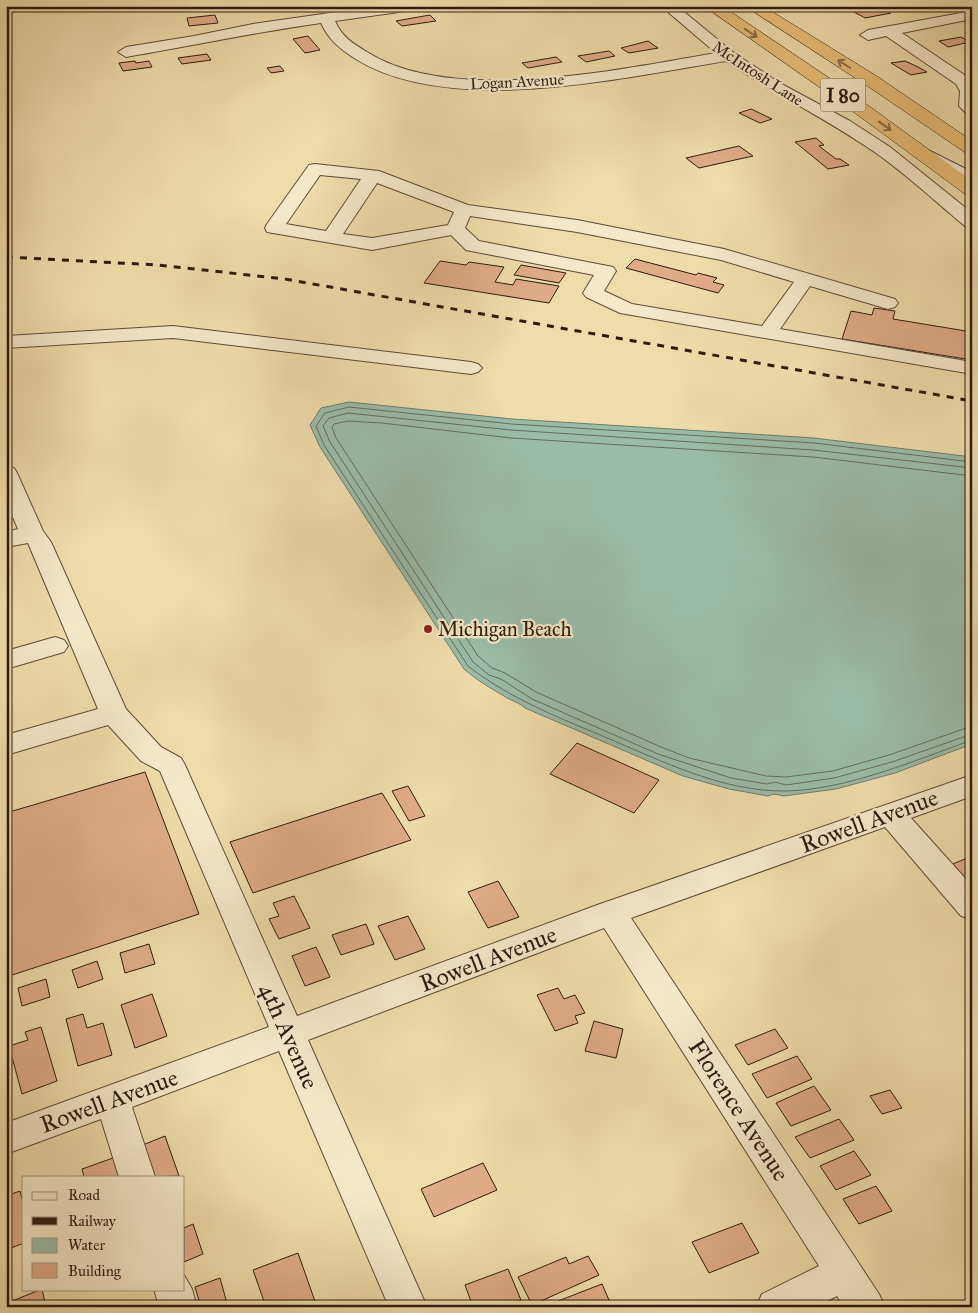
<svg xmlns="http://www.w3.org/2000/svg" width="978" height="1313" viewBox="0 0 978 1313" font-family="'IM FELL Great Primer',serif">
<rect width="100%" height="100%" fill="#efdcab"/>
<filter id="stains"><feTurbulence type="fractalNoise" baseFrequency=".004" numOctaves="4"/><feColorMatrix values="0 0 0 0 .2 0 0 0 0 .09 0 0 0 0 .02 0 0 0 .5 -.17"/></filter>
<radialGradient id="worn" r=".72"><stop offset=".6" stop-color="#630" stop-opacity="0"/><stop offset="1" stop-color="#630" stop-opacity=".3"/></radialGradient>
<path fill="#9abca9" stroke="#6e7c6c" d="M349,402L512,419L814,438L972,457V744L895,773L836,789L784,796L774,794L768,796L729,789L683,776L525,708C519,702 511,701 504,696C490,688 477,680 464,669L320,447L310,425L321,408Z"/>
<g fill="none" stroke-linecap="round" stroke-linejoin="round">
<path stroke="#636c5d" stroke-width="1" d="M972,462L814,443L512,424L349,407L325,413L316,426L324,445L468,666C509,698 557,717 605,737C662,761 723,792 786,791C846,790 916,760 972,740
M972,468L813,450L511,430L348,413L329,418L323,426L330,442L473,662L489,675L501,679L532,699L658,754L731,778L767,784L775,782L786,785L834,778L892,762L972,734
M972,476L813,457L511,438L382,423L348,421L334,424L332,427L336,438L478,656L492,668L505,673L536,692L661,747L689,758L766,776L786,777L833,771L889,755L972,726"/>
</g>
<path fill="#dfab88" stroke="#2c1b11" d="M860,6H879L891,13L865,18L854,12L868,11Z
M215,15L218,23L189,26L187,18Z
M430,15L436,21L402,26L396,21Z
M308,36L320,50L305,53L293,39Z
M961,37L970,42L948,47L939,41Z
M648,41L658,48L629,53L621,48Z
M609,51L615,56L586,62L578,56Z
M207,54L211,60L182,64L178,58Z
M556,57L562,62L528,68L522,63Z
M135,61L136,63L149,61L152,67L123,71L119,63Z
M905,61L916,66L927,72L911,75L891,63Z
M280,66L284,71L271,73L267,68Z
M751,109L772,119L760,123L739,113Z
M816,138L824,145L819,146L836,159H840L849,165L828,169L795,142Z
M739,146L753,156L699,168L686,158Z
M635,259L696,275L698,273L717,278L713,282L724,285L718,293L626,268Z
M440,261L466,265L469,262L504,267L495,282L513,285L516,279L559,286L549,303L424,283Z
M521,265L566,273L559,283L514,275Z
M874,308L895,311L893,319L972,332V360L842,339L851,311L872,315Z
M577,743L659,780L634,813L550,774Z
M145,772L199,914L6,977V813Z
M408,786L425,816L409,821L392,791Z
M382,793L411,840L253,893L230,842Z
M972,856V893L948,866Z
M498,881L519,917L488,928L468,892Z
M294,896L310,928L279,939L269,919L279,916L273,903Z
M408,916L425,949L395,960L378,926Z
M366,924L374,944L341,955L332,935Z
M149,944L155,964L125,973L120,953Z
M316,947L330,977L305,986L292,956Z
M97,961L103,979L78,988L72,970Z
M46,979L50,997L22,1006L18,988Z
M558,988L564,999L575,995L585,1013L575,1016L578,1023L555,1031L537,995Z
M152,994L167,1036L135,1048L121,1005Z
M83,1014L87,1028L103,1023L112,1055L78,1066L66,1019Z
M594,1021L623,1029L616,1058L585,1051Z
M41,1027L57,1081L22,1094L9,1046L28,1040L25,1032Z
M775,1029L788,1048L748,1065L735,1045Z
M797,1056L812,1079L767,1098L752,1074Z
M814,1086L831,1110L791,1126L776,1103Z
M890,1090L902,1108L882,1114L870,1096Z
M839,1119L854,1140L810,1158L795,1137Z
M165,1136L179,1176L143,1177L133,1149Z
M854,1151L871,1175L836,1190L820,1166Z
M113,1158L119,1177H84L82,1169Z
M483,1163L497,1190L434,1217L421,1189Z
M876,1186L892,1211L859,1224L843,1199Z
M20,1191L24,1206V1243L6,1250V1196Z
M742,1223L759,1253L709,1273L692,1242Z
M193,1224L203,1254L184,1262V1228Z
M298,1253L317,1307H266L253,1270Z
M588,1256L599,1275L532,1305L518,1277L566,1257L569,1264Z
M508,1269L521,1300L502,1307H473L465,1285Z
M220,1278L228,1307H201L195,1287Z
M602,1284L612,1307H560L558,1301Z
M42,1289L46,1307H8L7,1303Z"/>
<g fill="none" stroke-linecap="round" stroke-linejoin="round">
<g stroke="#5d4b38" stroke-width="2">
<path id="minor" d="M379,6H420L413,10L335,21C342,37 352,43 367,52C452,106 621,69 716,53L661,6H677L734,53L778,82L850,121L890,147L972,213V227L965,226C936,202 907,175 876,153C828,120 775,94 726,61C622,78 448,118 354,58C339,48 329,40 321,23C256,32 191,46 126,57L118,52L126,47L194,36L253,24Z
M972,11V19L902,33L969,78L972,83V115L966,113L959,106L960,91L956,84L886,36L868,40L860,35L868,30Z
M928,150L972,172V184L922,159L919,155L922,151Z
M315,164L379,171L468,205L577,220L724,249L895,299L898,303L895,307L888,309L810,286L780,329L972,362V374L620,313L586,297L583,293L594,275L466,250L451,235L372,250L267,232L265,228L267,224L309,165ZM320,175L361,179L326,231L286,224ZM377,183L454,212L448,225L372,238L343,234ZM470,216L577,232L721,260L794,282L762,326L632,304L604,291L616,271L613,267L479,241L465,228Z
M173,326L471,362L478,364L482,368L478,372L471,374L173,338L6,348V336Z
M6,466L14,468L17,473L43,531L51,542L126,709L161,747L181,758L185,765L297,1016L600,904L972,775V796L911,818L972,886V919L961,916L885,827L631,918L879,1294L885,1307H844L837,1296L815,1307H756L762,1294L819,1266L604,928L308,1040L427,1307H389L279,1051L132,1107L155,1177H119L101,1119L6,1154V1123L269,1027L160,771L141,761L108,725L6,755V735L98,709L28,543L6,547V532L18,529L6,501Z
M55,637L64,640L68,646L64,652L6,669V651Z
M184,1275L192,1289L197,1307H159L154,1289H184Z"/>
</g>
<g stroke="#2c1b11" stroke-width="1">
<path id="highway" d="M704,6H722L844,88L972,181V196L965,194L832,96Z
M745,6H763L878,77L972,141V154L966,153L866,85Z"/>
</g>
<use href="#minor" fill="#f5e8c8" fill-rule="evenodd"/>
<use href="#highway" fill="#e8be76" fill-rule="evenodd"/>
<path stroke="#2c1b11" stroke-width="3" stroke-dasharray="7 7" stroke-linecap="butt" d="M6,257L158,265L285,279L972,401"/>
</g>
<defs><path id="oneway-shaft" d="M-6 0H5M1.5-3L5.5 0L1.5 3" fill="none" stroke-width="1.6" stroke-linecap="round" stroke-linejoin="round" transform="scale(1.25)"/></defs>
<g stroke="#8a6c44">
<use href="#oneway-shaft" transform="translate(751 33) rotate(34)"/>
<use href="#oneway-shaft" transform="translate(844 64) rotate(-148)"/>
<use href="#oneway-shaft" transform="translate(885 126) rotate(36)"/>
</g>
<circle fill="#8f2418" stroke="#f5e8c8" stroke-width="2" cx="428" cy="629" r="5"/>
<g text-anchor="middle" stroke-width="4.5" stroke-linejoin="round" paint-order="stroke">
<g font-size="16" fill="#2c1b11" stroke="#f5e8c8">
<text transform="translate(758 73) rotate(33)" y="6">McIntosh Lane</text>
<text transform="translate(517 81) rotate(-3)" y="6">Logan Avenue</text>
</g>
<rect fill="#f5e8c8" stroke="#685848" stroke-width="1" x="820.5" y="78.5" width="45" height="33" rx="4"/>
<g font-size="19" font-weight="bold" fill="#2c1b11">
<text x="843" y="102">I 80</text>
</g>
<g font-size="20" fill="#2c1b11" stroke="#f5e8c8" text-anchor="start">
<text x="438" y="636">Michigan Beach</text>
</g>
<g font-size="24" fill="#2c1b11" stroke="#f5e8c8">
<text transform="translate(869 821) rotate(-20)" y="8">Rowell Avenue</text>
<text transform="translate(488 959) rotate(-21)" y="8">Rowell Avenue</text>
<text transform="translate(289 1036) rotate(66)" y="8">4th Avenue</text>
<text transform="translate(109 1101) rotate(-20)" y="8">Rowell Avenue</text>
<text transform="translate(739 1110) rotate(57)" y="8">Florence Avenue</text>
</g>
</g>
<rect width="978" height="1313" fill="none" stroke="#efdcab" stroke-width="25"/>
<rect x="8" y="8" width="963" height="1298" fill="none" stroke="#2c1b11" stroke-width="2.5"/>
<rect x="12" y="12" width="953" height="1288" fill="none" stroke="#2c1b11"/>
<rect x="22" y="1176" width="162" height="115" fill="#f5e8c8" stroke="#a5967f"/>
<rect x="32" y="1192" width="25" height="8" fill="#f5e8c8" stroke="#a5967f"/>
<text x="68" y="1200" font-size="15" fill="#2c1b11">Road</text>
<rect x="32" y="1217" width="25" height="8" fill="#2c1b11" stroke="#a5967f"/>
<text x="68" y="1226" font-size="15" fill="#2c1b11">Railway</text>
<rect x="32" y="1238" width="25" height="15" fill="#9abca9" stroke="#a5967f"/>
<text x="68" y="1250" font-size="15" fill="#2c1b11">Water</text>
<rect x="32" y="1263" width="25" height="15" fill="#dfab88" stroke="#a5967f"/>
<text x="68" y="1276" font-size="15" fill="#2c1b11">Building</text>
<rect width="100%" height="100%" filter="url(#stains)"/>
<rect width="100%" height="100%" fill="url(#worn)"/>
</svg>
